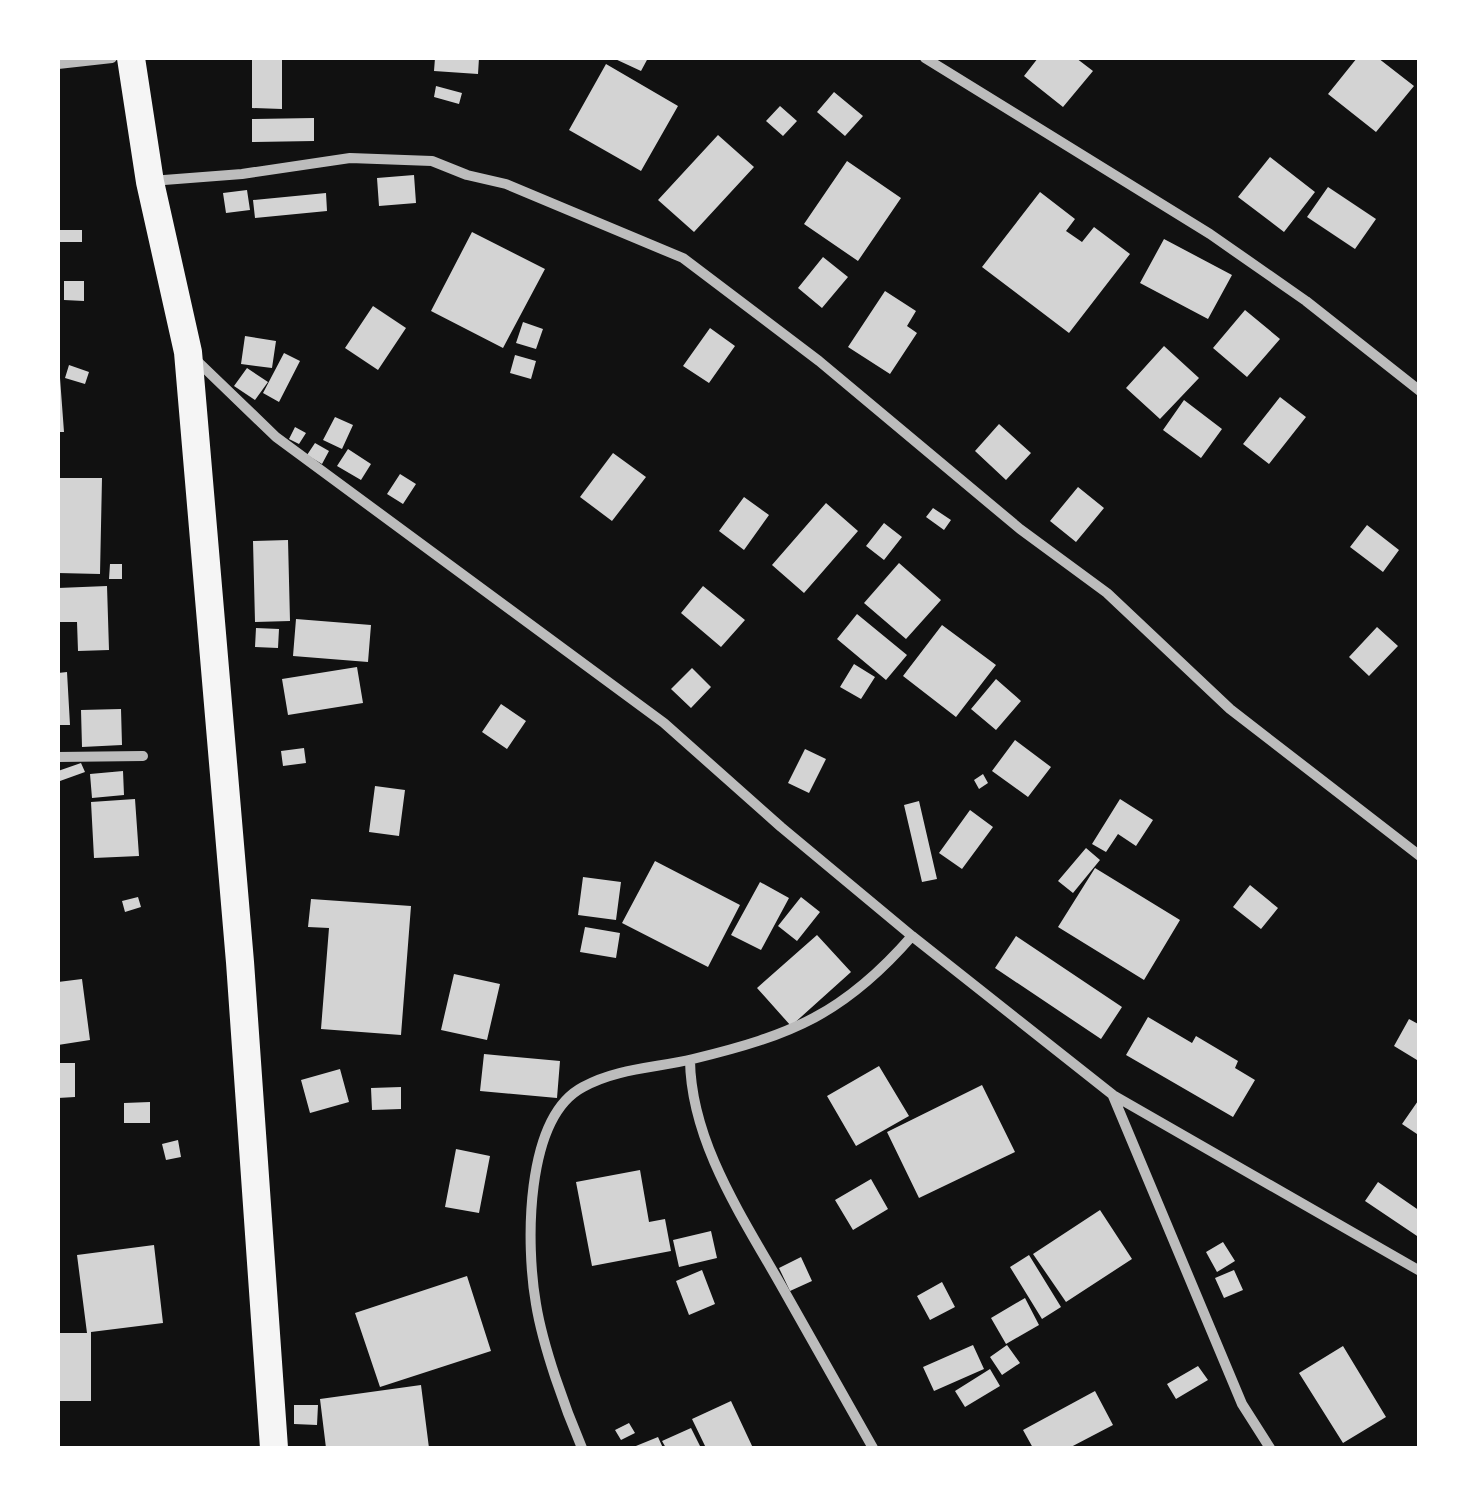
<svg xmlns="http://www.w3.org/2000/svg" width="1477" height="1506" viewBox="0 0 1477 1506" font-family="Montserrat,sans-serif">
<rect width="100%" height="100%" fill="#111"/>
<path fill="#d3d3d3" d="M252,58H282V109L252,108Z
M435,58H479L478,74L434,71Z
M613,58H648L641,71Z
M1038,58H1076L1093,71L1063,107L1024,76Z
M1357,58H1378L1414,86L1376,132L1328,94Z
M606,64L678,106L641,171L569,130Z
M436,86L462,93L459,104L434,97Z
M834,92L863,116L845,136L817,112Z
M780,106L797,121L783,136L766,121Z
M314,118V141L252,142V119Z
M718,135L754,167L694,232L658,200Z
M1270,157L1315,192L1284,232L1238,197Z
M847,161L901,198L858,261L804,224Z
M414,175L416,203L379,206L377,178Z
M1328,187L1376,219L1355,249L1307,217Z
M247,190L250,210L226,213L223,193Z
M1040,192L1075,219L1066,231L1082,242L1094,227L1130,254L1069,333L982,267Z
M326,193L327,211L255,218L253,200Z
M58,230H82V242H58Z
M472,232L545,269L503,348L431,311Z
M1164,239L1232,275L1208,319L1140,283Z
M823,257L848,277L822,308L798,288Z
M64,281H84V301L64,300Z
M885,291L916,311L907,326L917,333L890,374L848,347Z
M373,306L406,328L378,370L345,348Z
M1245,310L1280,339L1247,377L1213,348Z
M523,322L543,329L536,349L516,343Z
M710,328L735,346L709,383L683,366Z
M245,336L276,341L272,368L241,364Z
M1164,346L1199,378L1160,419L1126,388Z
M284,353L300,361L279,402L263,393Z
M515,355L536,361L531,379L510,373Z
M69,365L89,372L85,384L65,378Z
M247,368L268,382L255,400L234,386Z
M58,378H60L64,432H58Z
M1280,397L1306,417L1269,464L1243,444Z
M1184,400L1222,429L1201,458L1163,430Z
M335,417L353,425L342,449L323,440Z
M999,424L1031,453L1006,480L975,451Z
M295,427L306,433L299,444L289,439Z
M315,443L329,451L322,464L307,455Z
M348,449L371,464L361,480L337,466Z
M613,453L646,477L612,521L580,497Z
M400,474L416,484L403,504L387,494Z
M58,478H102L100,574L58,573Z
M1078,487L1104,508L1076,542L1050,521Z
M744,497L769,515L744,550L719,531Z
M826,503L858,531L804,593L772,565Z
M933,508L951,520L944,530L926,517Z
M884,523L902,537L884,560L866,546Z
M1367,525L1399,550L1383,572L1350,547Z
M288,540L290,621L255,622L253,541Z
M899,563L941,600L906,639L864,603Z
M110,564H122V579H109Z
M107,586L109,650L78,651L77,622H58V588Z
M703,586L745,620L721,647L681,613Z
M857,614L907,655L886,680L837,639Z
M296,619L371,625L368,662L293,656Z
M942,625L996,665L956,717L903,676Z
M1377,627L1398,646L1369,676L1349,657Z
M256,628L279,629L278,648L255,647Z
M854,664L875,677L861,699L840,687Z
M357,667L363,703L288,715L282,679Z
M692,668L711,687L691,708L671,689Z
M67,672L70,725H58V673Z
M996,679L1021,701L996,730L971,709Z
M501,704L526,721L507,749L482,732Z
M121,709L122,745L82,747L81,710Z
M1015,740L1051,767L1028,797L992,771Z
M304,748L306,763L283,766L281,751Z
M805,749L826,759L809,793L788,783Z
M81,763L85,772L60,781L58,771Z
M123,771L124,795L92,798L90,774Z
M983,774L988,783L979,789L974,780Z
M375,786L405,790L399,836L369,832Z
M135,799L139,856L94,858L91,802Z
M1120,799L1153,820L1136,846L1118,834L1106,852L1092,844Z
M919,801L937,879L922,882L904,805Z
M970,810L993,827L962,869L939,853Z
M1086,848L1100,860L1073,893L1058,881Z
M655,861L740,905L708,967L622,923Z
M1095,868L1180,920L1144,980L1058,927Z
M583,877L621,882L616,920L578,915Z
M760,882L789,898L761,950L731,935Z
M1250,885L1278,908L1261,929L1233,907Z
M138,897L141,907L125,912L122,901Z
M801,897L820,912L797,941L778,926Z
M311,899L411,906L401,1035L321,1029L329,928L308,927Z
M585,927L620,933L616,958L580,952Z
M817,935L851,972L791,1026L757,988Z
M1016,936L1122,1007L1101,1039L995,968Z
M454,974L500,984L487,1040L441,1030Z
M82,979L90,1040L58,1045V982Z
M1148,1017L1192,1043L1196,1036L1238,1061L1235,1068L1255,1080L1233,1117L1126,1055Z
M1409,1019L1420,1025L1417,1060L1394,1046Z
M484,1054L560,1061L557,1098L480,1091Z
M58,1063H75V1097L58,1098Z
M879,1066L909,1116L856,1146L827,1096Z
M340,1069L349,1102L310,1113L301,1080Z
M982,1085L1015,1152L919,1198L887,1132Z
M401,1087V1109L372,1110L371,1088Z
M1420,1098V1136L1402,1124Z
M150,1102V1123H124V1103Z
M178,1140L181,1157L166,1160L162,1144Z
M456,1149L490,1156L479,1213L445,1207Z
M640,1170L649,1222L665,1219L671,1251L592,1266L576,1182Z
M871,1179L888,1209L853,1230L835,1200Z
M1378,1182L1420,1211V1238L1365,1201Z
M1100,1210L1132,1259L1066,1302L1033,1254Z
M711,1231L717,1258L679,1267L673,1240Z
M1223,1242L1235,1261L1217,1272L1206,1252Z
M154,1245L163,1323L91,1332V1401H58V1333H87L77,1255Z
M1029,1255L1061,1307L1042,1319L1010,1267Z
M801,1257L812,1281L790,1291L779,1268Z
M702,1270L715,1304L689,1315L676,1281Z
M1234,1270L1243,1290L1224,1298L1215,1278Z
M467,1276L491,1351L380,1387L355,1313Z
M942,1282L955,1307L930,1320L917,1296Z
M1025,1298L1039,1325L1006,1344L991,1318Z
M973,1345L984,1369L934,1391L923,1367Z
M1007,1345L1020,1363L1002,1375L990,1357Z
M1343,1346L1386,1417L1343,1443L1299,1373Z
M1198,1366L1208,1380L1176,1399L1167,1384Z
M990,1369L1000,1386L965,1407L955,1391Z
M421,1385L429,1448H326L320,1399Z
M1095,1391L1113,1425L1069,1448H1033L1023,1430Z
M731,1401L753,1448H706L692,1419Z
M294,1405H318L317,1425L294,1424Z
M629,1423L635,1433L621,1440L615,1430Z
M691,1428L701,1448H666L662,1441Z
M658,1437L663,1448H631Z"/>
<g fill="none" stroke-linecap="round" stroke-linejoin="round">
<path stroke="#bcbcbc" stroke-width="10" d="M925,58L1210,234L1306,301L1420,391
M58,64L112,58
M151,181L242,174L350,158L432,161L467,175L506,184L683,258L819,361L1020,529L1107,593L1230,709L1420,856
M193,357L276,437L664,723L781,827L912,936L1113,1095L1420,1271
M58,757L143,756
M690,1060C691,1142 743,1218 782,1287C813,1341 843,1395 873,1448
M1113,1096L1242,1404L1270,1448
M582,1448C565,1408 543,1347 536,1304C526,1247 524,1118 583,1087C618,1068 656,1068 693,1059C792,1035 844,1014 912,936"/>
<path stroke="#f5f5f5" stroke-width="28" d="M131,58L150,182L188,352L240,962L274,1448"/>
</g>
<rect width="1477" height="1506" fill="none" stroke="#ffffff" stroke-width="120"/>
</svg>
